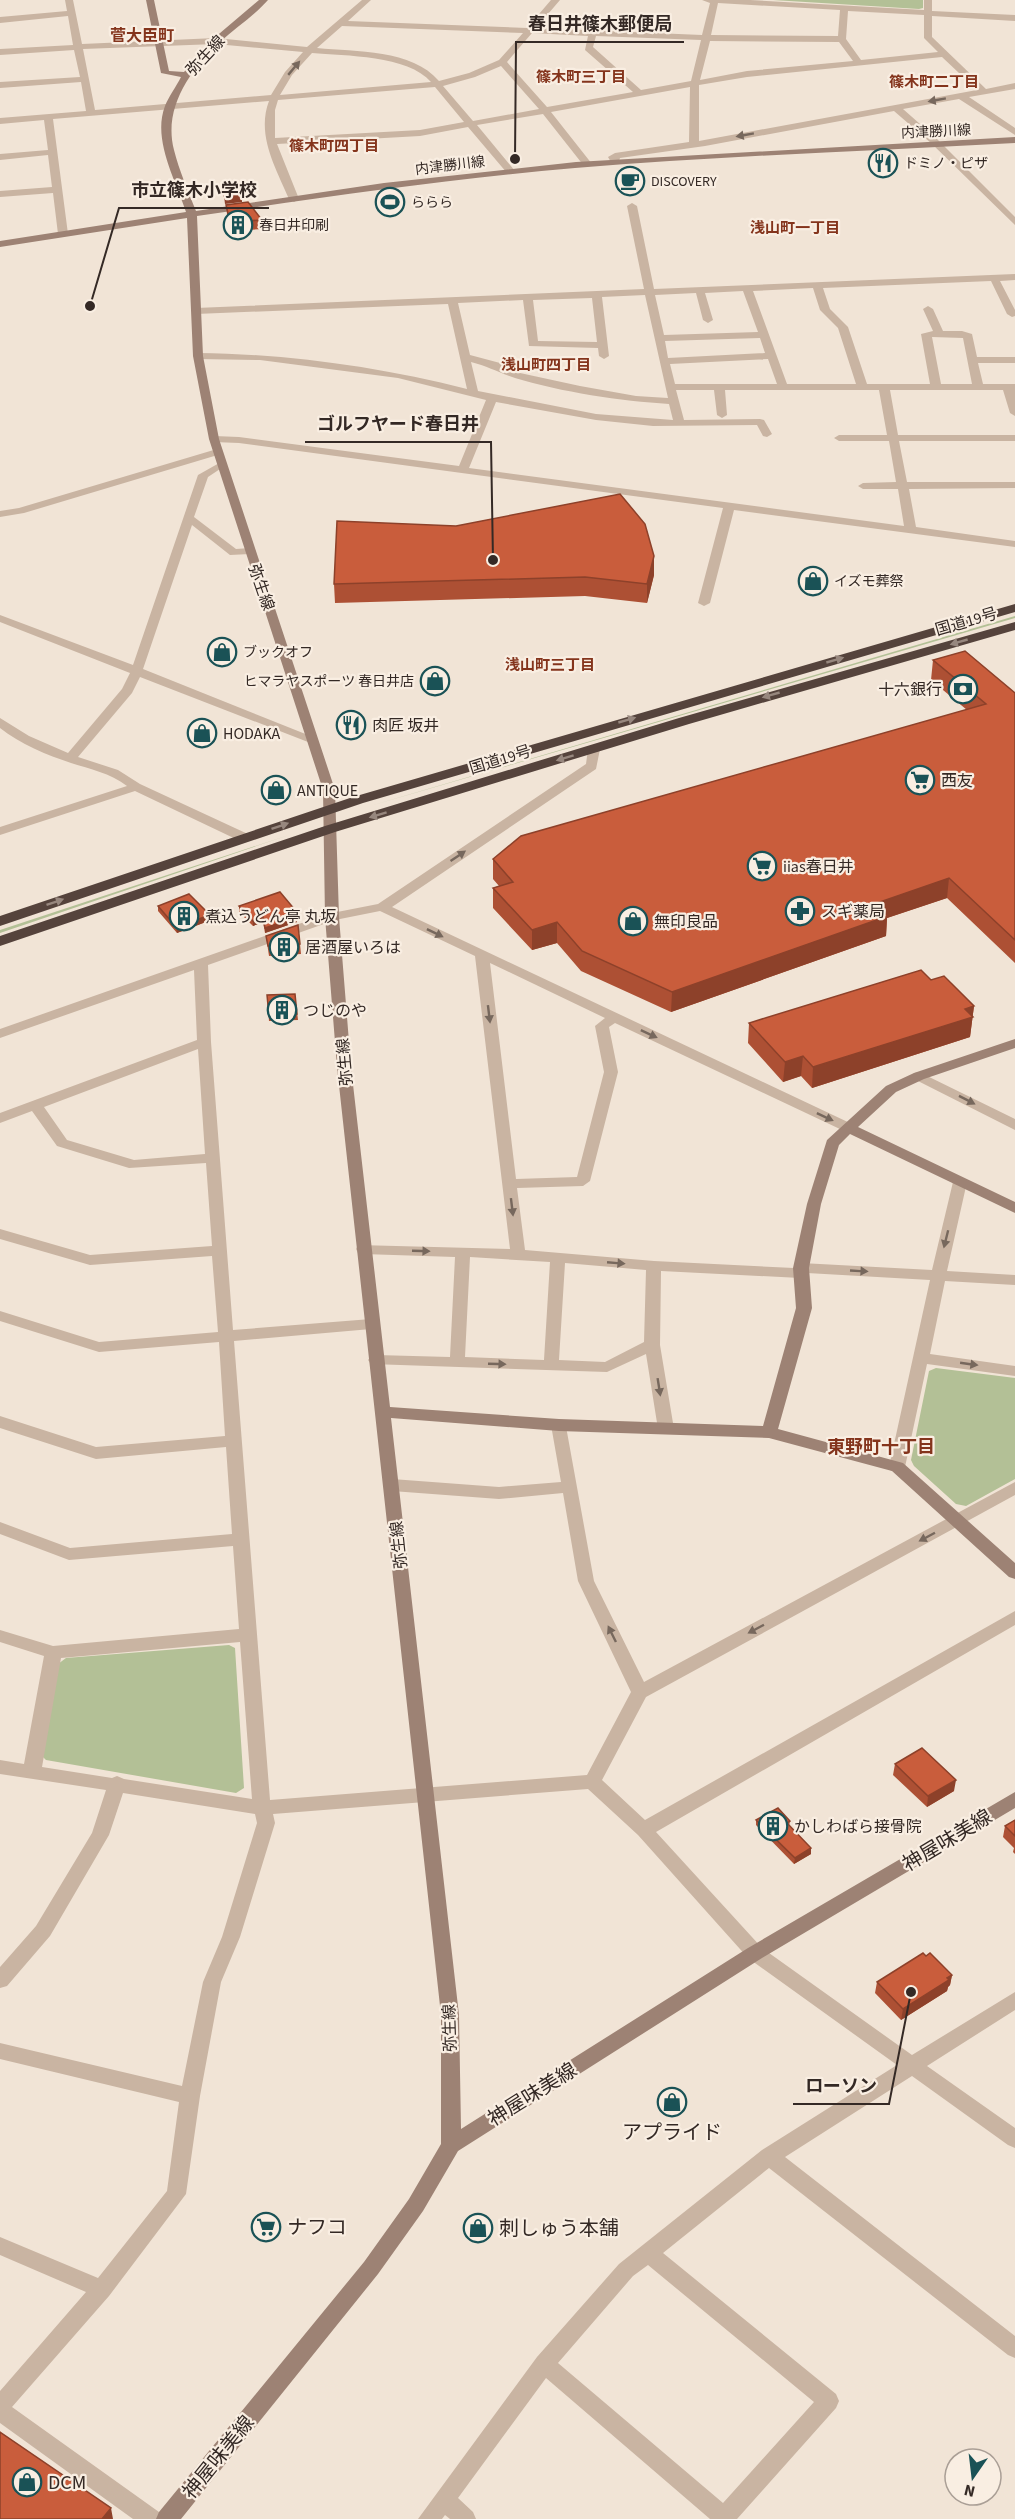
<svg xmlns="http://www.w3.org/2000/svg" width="1015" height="2519" viewBox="0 0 1015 2519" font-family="'Source Sans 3','Noto Sans JP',sans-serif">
<rect width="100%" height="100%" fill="#f1e4d6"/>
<path fill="#b3c096" d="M773,0H923V8L919,9Z
M1015,616V618L370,806Z
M289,835L0,933V930Z
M936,1368L1015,1378V1479L966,1506L956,1504L914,1466L911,1460L929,1371Z
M229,1645L235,1648L244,1788L236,1793L46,1760L41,1755L58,1664L66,1658Z"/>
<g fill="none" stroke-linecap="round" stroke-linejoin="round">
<path fill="#c9b4a2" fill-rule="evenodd" d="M65,0H73L82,44L216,38L307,47L362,0H371L348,21L527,28L551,0H560L536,28L702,35L710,3L702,0H750L924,10V0H932V11L1015,15V21L932,16V37L986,89L1015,83V89L969,97L1015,128V135L959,99L903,109L937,139L1015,217V225L931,143L894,111L705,146L620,158L618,164H612L608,157L615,153L689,142L690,87L551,112L592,164L587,167L584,166L543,114L477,125L515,171L510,174L507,173L468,127L420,136L277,144L299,199L294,202L289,199C276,168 256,135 269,101L53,119L68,234L63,237L58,234L53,193L0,197V191L52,187L48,155L0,160V154L48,150L44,120L0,124V118L86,111L81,82L0,88V82L80,77L74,50L0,55V49L73,45L68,16L0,23V17L67,11ZM718,3L840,10L838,36L711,35ZM848,11L924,15V38L938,52L861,60L846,39ZM342,26L523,33L499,60L469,73L439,81C412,49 356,52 317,48ZM532,33L588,36L585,50L633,92L547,107L507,62ZM596,36L701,40L691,81L641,90L593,47ZM710,41L839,42L853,61L747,71L700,80ZM216,44L303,52L285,72L271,95L95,110L83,49ZM312,53C345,56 408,55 431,82L280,95L292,75ZM942,57L977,90L699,141V85L747,77ZM501,66L539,109L473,121L443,86L475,77ZM435,87L464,122L420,130L275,138V110L278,100Z
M632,203L637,206L654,289L1015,274V280L1000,281L1015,310V316L1012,317L1007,314L991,281L823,288L830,309L848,327L867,384H930L921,334L933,331L923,309L928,306L933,309L943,331H962L972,334L977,357H1015V363H978L983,384H1015V416L1010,413L1003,390H890L898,435H1015V441H899L907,482H1015V488L909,489L916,527L1015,541V547L734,510L710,603L704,606L698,603L723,508L239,443L214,442L209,439L214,436L239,437L459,466L486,400L398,378L260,360L198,359L193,356L198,353C289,354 379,367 467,389L448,304L196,314L191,311L196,308L644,289L627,206ZM813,288L820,310L838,328L856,384H787L753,291ZM743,291L758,332L664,335L655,295L696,293L703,320L708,323L713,320L705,293ZM645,295L668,398L636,396L580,386L520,373L500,363L470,355L458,303L523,300L529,346L598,348L599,356L604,359L609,356L602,297ZM592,298L597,342L538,341L533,300ZM932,337L963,338L972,384H941ZM760,338L765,353L668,358L665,341ZM768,359L777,384H675L670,364ZM471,362C487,366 500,373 515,378C561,392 621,401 669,404L673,420L596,414L478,391ZM676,390H714L717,415L722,418L727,415L725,390H879L887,435H839L834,438L839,441H889L896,482L863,483L858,486L863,489H898L904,526L469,468L496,402L596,420L653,426L757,425L763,436L767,437L772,434L764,420L760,419L684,420Z
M217,449L221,450V454L24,513L0,517V511L19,508Z
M221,462L226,465L208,477L194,517L236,549L250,548L256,551L250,554L230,555L192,525L143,669L318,739L312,743L308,742L140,677L132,693L78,757L118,770L140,784L250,835L251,838L250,841H240L135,791L0,835V827L127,786C110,773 90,769 71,763C47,755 20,744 0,728V718L29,736L68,753L122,689L130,673L0,622V615L133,665L198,475Z
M594,745L600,749L596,769L392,907L852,1124L854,1127L852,1130H842L615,1023L609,1027L618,1072L590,1181L583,1186L517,1188L525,1250L654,1261L794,1268L801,1263L932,1270L953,1182L960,1177L967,1182L947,1271L1015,1275V1285L945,1281L930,1354L1015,1366V1376L927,1364L905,1467L903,1471H891L889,1467L930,1280L807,1273L800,1278L661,1271L660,1345L674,1429L672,1433H660L658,1429L646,1354L607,1372L371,1364L368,1360L371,1356L376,1355L450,1357L455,1257L363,1254L358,1253L356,1249L358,1245L510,1249L475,956L380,911L335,920L208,965L211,1042L233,1330L371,1319L379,1324L371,1329L234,1341L270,1800L587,1775L631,1692L578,1581L563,1493L499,1499L392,1491L386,1489L384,1485L386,1481L392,1479L499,1487L561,1482L551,1425L553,1421H565L594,1581L644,1682L1015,1482V1495L646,1697L602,1780L645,1820L1015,1611V1625L656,1832L762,1948L912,2055L1015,1992V2010L927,2066L1015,2128V2148L1008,2145L912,2076L785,2157L1015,2336V2358L1008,2355L769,2168L663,2253L836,2394L839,2401L836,2408L737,2519H710L546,2378L458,2498L473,2512L476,2519H450L445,2515L442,2519H418L537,2357L619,2264L762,2150L897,2065L748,1958L638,1835L588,1789L273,1814L275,1823L240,1937L221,1982L200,2096L186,2194L109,2296L12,2407L159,2512L162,2519H133L0,2423V2391L86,2292L0,2255V2237L98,2278L167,2191L179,2102L0,2059V2043L182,2086L203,1982L222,1937L257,1823L255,1814L123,1793L109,1835L50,1936L7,1986L0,1988V1967L36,1926L92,1833L106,1790L0,1774V1760L24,1764L44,1656L0,1642V1630L53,1646L239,1629L233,1546L69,1560L0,1534V1522L70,1548L232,1534L226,1447L96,1459L0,1428V1416L96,1447L225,1436L219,1342L99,1352L0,1321V1311L99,1342L218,1332L212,1256L90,1265L0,1239V1229L90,1255L212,1246L206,1163L129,1168L57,1146L32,1111L0,1123V1113L197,1040L194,970L0,1038V1029L327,914L378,904L586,764L588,749ZM490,963L605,1018L595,1026L604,1072L577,1177L516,1179ZM198,1049L205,1154L134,1160L67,1140L44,1107ZM470,1257L550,1262L544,1360L465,1357ZM565,1263L646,1270L644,1342L605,1362L559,1360ZM240,1642L252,1799L124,1779L117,1776L112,1778L42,1767L61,1658ZM648,2265L814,2402L723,2503L558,2363L633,2276Z
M919,1072L1015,1119V1130L914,1079L912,1076L914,1073Z"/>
<path fill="#9d8274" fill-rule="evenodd" d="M146,0H154L169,71L184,72L213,39L259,0H268C254,16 235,28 220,42C190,70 163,108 174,150C179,170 188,191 196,211L384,183L576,162L1015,137V143C868,151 722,156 575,168C448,179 323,197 197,216L203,356L219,439L335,790L339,917L351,1067L390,1407L559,1419L763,1426L796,1308L793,1268L807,1204L827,1140L886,1086L914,1073L1015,1039V1048L924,1079L896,1092L858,1127L1015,1202V1213L850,1134L839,1145L821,1204L809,1268L812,1308L778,1429L903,1463L1015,1563V1579L1009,1577L892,1471L769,1438L559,1431L391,1418L459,2015L461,2129L748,1948L1015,1792V1808L762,1958L458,2151L423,2211L378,2274L181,2519H156L159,2512L364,2262L409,2199L441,2144V2015L337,1067L325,917L323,790L209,439L193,356L187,218L0,247V241L186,212C176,181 152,140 165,106C169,96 176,87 181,77L161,73Z"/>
<path fill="#55433c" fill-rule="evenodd" d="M1015,604V612L363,803L0,926V916L353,797Z
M1015,622V630L689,724L335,832L0,946V936L325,826L679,718Z"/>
</g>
<path fill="#ad5034" d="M226,205L262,220L263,229L230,231L227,214Z
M654,556V575L647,603L585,596L335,603L334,584Z
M933,660L1015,693V963L947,898L887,918L886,936L671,1012L581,971L557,943L532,950L493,908V888L499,886L493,879V859L967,710L931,680Z
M158,906L211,920L177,933L158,911Z
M239,906L297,922L265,933L263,922L253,926L239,912Z
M266,936L300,944L301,954L269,956Z
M931,980L974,1006L970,1037L812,1088L801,1076L783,1082L748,1043L749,1023Z
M295,994L298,1020L269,1021L267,995Z
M895,1764L954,1791L927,1807L893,1775Z
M756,1820L790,1821L789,1826L811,1848V1854L794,1864L756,1825Z
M1015,1820V1854L1013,1852L1014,1848L1003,1837L1005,1826Z
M926,1956L952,1975L950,1985L948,1987L947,1991L901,2020L875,1993L877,1982Z"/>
<path fill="#8d412a" d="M242,193V202L225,204L224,196Z
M654,556V575L647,603V584Z
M949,878L947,898L887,918L886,936L671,1012L672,992L874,904Z
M210,915L211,920L177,933L176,927Z
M263,917V922L253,926V921Z
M297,917V922L265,933V928Z
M557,922V943L532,950V930Z
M974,1006L970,1037L812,1088L813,1067Z
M803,1056L801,1076L783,1082L785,1062Z
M956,1780L954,1791L927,1807L928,1796Z
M811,1848V1854L794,1864L795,1858Z
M952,1975L950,1985L948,1987L947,1991L901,2020L903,2009Z
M111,2508L113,2519H102Z"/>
<path fill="#c95d3c" stroke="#8d412a" stroke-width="1.5" d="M237,186L242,193L224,196L222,188Z
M248,202L262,220L230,222L226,205Z
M620,494L645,524L654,556L647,584L585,577L334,584L337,521L456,526Z
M965,651L1015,693V940L949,878L874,904L888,916L672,992L582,951L557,922L532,930L493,888L513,882L493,859L521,836L986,704L933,660Z
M280,892L296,911L297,917L265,928L263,917L253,921L239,906Z
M189,894L210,915L176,927L158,906Z
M298,925L300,944L268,946L266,936Z
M921,970L931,980L944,976L974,1006L965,1009L973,1017L813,1067L803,1056L785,1062L749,1023Z
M295,994L297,1014L269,1016L267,995Z
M922,1748L956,1780L928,1796L895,1764Z
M778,1808L790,1821L787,1823L811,1848L795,1858L756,1820Z
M1015,1820V1836L1005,1826Z
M923,1953L926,1956L930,1953L952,1975L947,1978L949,1980L903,2009L877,1982Z
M0,2432L111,2508L102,2519H0Z"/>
<defs><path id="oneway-solid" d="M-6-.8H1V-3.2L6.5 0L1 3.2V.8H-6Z" transform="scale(1.5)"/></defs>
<g fill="#77685d">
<use href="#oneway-solid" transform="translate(294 68) rotate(-50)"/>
<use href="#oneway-solid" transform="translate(937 100) rotate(170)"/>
<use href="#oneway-solid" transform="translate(745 135) rotate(170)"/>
<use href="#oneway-solid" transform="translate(458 856) rotate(-34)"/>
<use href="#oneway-solid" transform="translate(435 933) rotate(26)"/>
<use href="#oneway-solid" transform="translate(489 1014) rotate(83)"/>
<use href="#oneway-solid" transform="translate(649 1034) rotate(25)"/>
<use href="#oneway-solid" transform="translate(967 1100) rotate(27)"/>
<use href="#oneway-solid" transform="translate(825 1117) rotate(25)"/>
<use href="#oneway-solid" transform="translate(512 1207) rotate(83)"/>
<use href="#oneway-solid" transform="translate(946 1239) rotate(104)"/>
<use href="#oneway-solid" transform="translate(421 1251) rotate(2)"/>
<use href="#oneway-solid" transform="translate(616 1263) rotate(5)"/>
<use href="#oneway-solid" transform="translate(859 1271) rotate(3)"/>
<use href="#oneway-solid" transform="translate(497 1364) rotate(2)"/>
<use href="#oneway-solid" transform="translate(969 1364) rotate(8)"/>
<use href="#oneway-solid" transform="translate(659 1387) rotate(81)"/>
<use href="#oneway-solid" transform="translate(927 1537) rotate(152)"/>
<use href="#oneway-solid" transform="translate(756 1629) rotate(152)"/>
<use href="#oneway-solid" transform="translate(612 1634) rotate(-116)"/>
</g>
<g fill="#97877e">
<use href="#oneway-solid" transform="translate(959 642) rotate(164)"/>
<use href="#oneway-solid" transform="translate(835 660) rotate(-16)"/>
<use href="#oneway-solid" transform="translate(771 695) rotate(164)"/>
<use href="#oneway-solid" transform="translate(627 720) rotate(-16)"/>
<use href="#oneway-solid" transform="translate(565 758) rotate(163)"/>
<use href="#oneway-solid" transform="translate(378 815) rotate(163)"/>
<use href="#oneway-solid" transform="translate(280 826) rotate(-19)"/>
<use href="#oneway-solid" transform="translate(55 902) rotate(-19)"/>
</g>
<defs>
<g id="restaurant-ring" transform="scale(1.5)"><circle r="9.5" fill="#f9eee2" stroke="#1a5256" stroke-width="1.5"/><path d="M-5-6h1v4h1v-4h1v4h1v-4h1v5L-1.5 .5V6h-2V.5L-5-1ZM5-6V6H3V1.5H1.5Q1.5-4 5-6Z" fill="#1a5256"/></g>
<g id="cafe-ring" transform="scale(1.5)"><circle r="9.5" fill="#f9eee2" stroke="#1a5256" stroke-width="1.5"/><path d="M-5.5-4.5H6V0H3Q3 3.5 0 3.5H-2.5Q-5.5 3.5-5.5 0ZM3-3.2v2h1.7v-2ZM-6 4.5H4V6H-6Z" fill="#1a5256"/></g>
<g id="stadium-ring" transform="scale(1.5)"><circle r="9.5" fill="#f9eee2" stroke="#1a5256" stroke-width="1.5"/><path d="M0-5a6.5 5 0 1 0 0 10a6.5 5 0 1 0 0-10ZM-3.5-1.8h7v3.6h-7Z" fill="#1a5256"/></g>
<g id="building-ring" transform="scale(1.5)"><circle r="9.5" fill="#f9eee2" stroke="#1a5256" stroke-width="1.5"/><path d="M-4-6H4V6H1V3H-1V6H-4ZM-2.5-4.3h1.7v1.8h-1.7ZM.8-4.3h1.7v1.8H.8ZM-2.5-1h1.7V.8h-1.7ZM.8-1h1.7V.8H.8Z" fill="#1a5256"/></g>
<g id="shop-ring" transform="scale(1.5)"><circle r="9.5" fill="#f9eee2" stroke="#1a5256" stroke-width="1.5"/><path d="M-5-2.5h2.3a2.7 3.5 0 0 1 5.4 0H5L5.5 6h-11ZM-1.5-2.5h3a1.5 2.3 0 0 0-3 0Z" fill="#1a5256"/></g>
<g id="bank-ring" transform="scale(1.5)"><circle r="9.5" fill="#f9eee2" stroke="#1a5256" stroke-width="1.5"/><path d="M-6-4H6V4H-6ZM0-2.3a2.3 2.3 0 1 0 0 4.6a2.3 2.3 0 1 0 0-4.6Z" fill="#1a5256"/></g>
<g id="supermarket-ring" transform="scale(1.5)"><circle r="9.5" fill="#f9eee2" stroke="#1a5256" stroke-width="1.5"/><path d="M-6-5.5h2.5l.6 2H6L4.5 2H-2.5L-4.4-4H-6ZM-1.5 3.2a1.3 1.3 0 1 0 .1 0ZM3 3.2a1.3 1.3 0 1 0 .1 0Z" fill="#1a5256"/></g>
<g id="pharmacy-ring" transform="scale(1.5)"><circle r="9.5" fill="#f9eee2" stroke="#1a5256" stroke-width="1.5"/><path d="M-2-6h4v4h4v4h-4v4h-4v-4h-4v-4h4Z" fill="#1a5256"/></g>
</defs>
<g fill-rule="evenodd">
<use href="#restaurant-ring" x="883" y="163"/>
<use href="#cafe-ring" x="630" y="181"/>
<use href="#stadium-ring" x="390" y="202"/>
<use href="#building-ring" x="238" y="225"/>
<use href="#shop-ring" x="813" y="581"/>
<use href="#shop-ring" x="222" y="652"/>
<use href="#shop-ring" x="435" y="681"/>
<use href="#bank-ring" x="963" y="689"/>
<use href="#restaurant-ring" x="351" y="725"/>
<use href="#shop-ring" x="202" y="733"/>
<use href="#supermarket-ring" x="920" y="780"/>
<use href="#shop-ring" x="276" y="790"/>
<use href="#supermarket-ring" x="762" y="866"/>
<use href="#pharmacy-ring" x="800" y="911"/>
<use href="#building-ring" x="184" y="916"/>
<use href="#shop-ring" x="633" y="921"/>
<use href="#building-ring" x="284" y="947"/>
<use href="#building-ring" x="282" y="1010"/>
<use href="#building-ring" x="773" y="1826"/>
<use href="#shop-ring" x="672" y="2102"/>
<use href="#supermarket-ring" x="266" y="2227"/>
<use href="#shop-ring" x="478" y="2228"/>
<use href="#shop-ring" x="27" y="2482"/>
</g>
<g text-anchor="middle" stroke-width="4.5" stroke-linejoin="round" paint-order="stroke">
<g font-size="14" fill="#342925" stroke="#f9eee2">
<text transform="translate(936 131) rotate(-3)" y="5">内津勝川線</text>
<text transform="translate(450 165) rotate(-7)" y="5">内津勝川線</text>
</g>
<g font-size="14" fill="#342925" stroke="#f9eee2" text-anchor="start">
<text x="904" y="168">ドミノ・ピザ</text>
<text x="651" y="186">DISCOVERY</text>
<text x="411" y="207">ららら</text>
<text x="259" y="230">春日井印刷</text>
<text x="834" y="586">イズモ葬祭</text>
<text x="243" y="657">ブックオフ</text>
<text x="414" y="686" text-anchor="end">ヒマラヤスポーツ 春日井店</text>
</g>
<g font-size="15" font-weight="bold" fill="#84341c" stroke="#f9eee2">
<text x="581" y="82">篠木町三丁目</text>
<text x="934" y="87">篠木町二丁目</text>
<text x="334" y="151">篠木町四丁目</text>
<text x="795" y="233">浅山町一丁目</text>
<text x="546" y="370">浅山町四丁目</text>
<text x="550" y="670">浅山町三丁目</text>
</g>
<g font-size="16" font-weight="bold" fill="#84341c" stroke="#f9eee2">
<text x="142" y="41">菅大臣町</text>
</g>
<g font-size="16" fill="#342925" stroke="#f9eee2">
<text transform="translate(205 55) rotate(-47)" y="6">弥生線</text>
<text transform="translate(262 587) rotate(71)" y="6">弥生線</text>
<text transform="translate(966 621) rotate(-16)" y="6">国道19号</text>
<text transform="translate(500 759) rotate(-17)" y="6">国道19号</text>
<text transform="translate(344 1062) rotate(-95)" y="6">弥生線</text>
<text transform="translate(398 1545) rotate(-96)" y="6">弥生線</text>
<text transform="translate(449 2028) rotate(-92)" y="6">弥生線</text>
</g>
<g font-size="16" fill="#342925" stroke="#f9eee2" text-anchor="start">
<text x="942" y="695" text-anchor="end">十六銀行</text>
<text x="372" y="731">肉匠 坂井</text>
<text x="223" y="739">HODAKA</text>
<text x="941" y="786">西友</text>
<text x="297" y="796">ANTIQUE</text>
<text x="783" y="872">iias春日井</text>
<text x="821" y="917">スギ薬局</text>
<text x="205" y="922">煮込うどん亭 丸坂</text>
<text x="654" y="927">無印良品</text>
<text x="305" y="953">居酒屋いろは</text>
<text x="303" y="1016">つじのや</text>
<text x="794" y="1832">かしわばら接骨院</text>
</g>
<g font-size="18" font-weight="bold" fill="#84341c" stroke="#f9eee2">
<text x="881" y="1453">東野町十丁目</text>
</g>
<g font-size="20" fill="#342925" stroke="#f9eee2">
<text transform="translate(947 1840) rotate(-31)" y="7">神屋味美線</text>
<text transform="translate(532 2094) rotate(-32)" y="7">神屋味美線</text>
<text transform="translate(218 2457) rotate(-51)" y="7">神屋味美線</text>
</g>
<g font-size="20" fill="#342925" stroke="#f9eee2" text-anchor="start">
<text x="672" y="2139" text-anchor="middle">アプライド</text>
<text x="287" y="2234">ナフコ</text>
<text x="499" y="2235">刺しゅう本舗</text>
<text x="48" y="2489">DCM</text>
</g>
</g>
<path fill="none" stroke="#342925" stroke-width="2" d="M515 159L516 42H684M90 306L119 208H269M493 560L491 442H305M911 1992L889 2104H793"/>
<g fill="#342925" stroke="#f9eee2" stroke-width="2">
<circle cx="515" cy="159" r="6"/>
<circle cx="90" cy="306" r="6"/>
<circle cx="493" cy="560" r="6"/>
<circle cx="911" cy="1992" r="6"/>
</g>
<g font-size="18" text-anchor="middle" font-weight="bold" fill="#342925" stroke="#f9eee2" stroke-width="4.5" stroke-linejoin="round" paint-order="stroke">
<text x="600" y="30">春日井篠木郵便局</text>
<text x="194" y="196">市立篠木小学校</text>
<text x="398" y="430">ゴルフヤード春日井</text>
<text x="841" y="2092">ローソン</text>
</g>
<g transform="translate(973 2477) rotate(194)"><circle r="28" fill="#f9eee2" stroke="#aa9f96" stroke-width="1.5"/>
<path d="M0-4.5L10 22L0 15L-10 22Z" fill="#1a5256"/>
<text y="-9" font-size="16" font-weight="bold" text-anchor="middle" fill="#342925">N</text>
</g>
</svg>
